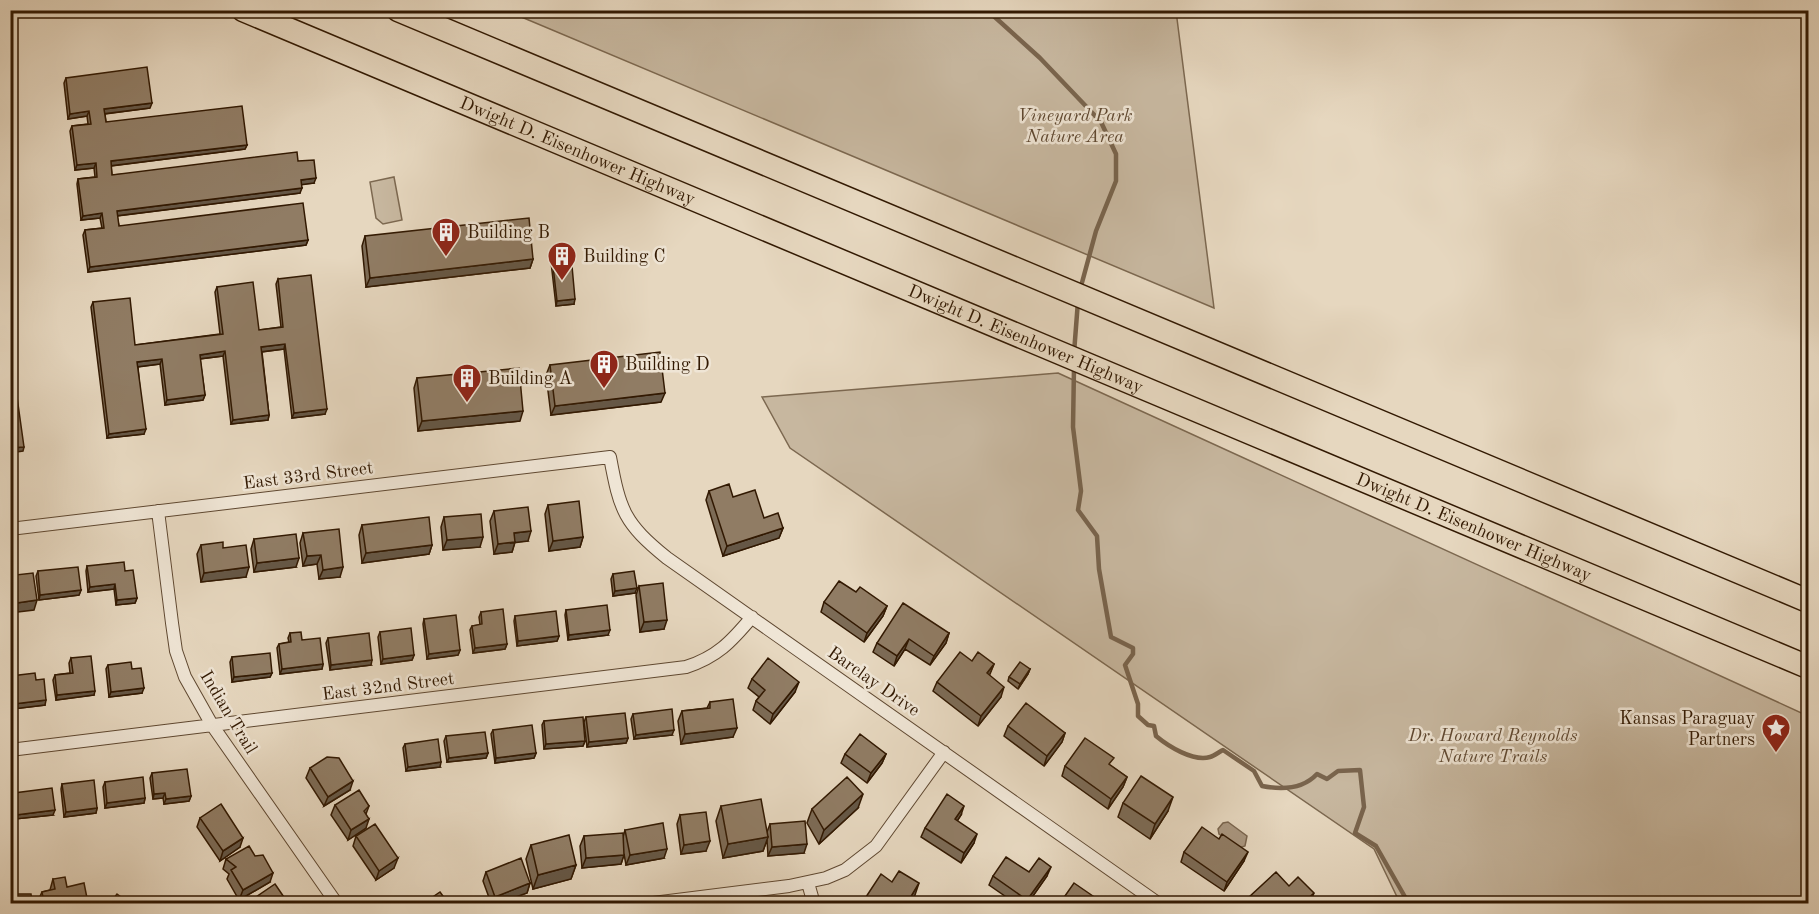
<svg xmlns="http://www.w3.org/2000/svg" width="1819" height="914" viewBox="0 0 1819 914" font-family="'Old Standard TT',serif">
<rect width="100%" height="100%" fill="#e6d7bf"/>
<filter id="stains"><feTurbulence type="fractalNoise" baseFrequency=".00333" numOctaves="4"/><feColorMatrix values="0 0 0 0 .2 0 0 0 0 .09 0 0 0 0 .02 0 0 0 .5 -.17"/></filter>
<radialGradient id="worn" r=".72"><stop offset=".6" stop-color="#630" stop-opacity="0"/><stop offset="1" stop-color="#630" stop-opacity=".3"/></radialGradient>
<path fill="#c7b79f" stroke="#7c6850" stroke-width="1.5" d="M507,11H1176L1214,308Z
M394,177L402,220L383,224L376,218L370,182Z
M1058,373L1808,716V903H1400L1374,849L790,448L762,397Z"/>
<path fill="#a9967f" stroke="#79644d" stroke-width="1.5" d="M1228,822L1247,836L1245,846L1239,848L1219,834L1218,829L1223,823Z"/>
<g fill="none" stroke-linecap="round" stroke-linejoin="round">
<path stroke="#79644d" stroke-width="4.5" d="M987,10L1040,58L1101,122L1116,154V181L1096,231L1080,290
M1074,353L1078,301
M1074,367L1073,427L1081,491L1078,510L1097,536L1099,569L1111,637L1133,648V654L1125,665L1138,704V716L1148,725L1154,726L1156,736C1168,746 1193,762 1210,757C1214,756 1219,752 1223,750L1254,771L1262,786C1282,790 1303,789 1317,774L1327,779L1338,771L1360,770L1364,807L1355,833L1376,846L1409,904"/>
<g stroke="#5f4831" stroke-width="14">
<path id="minor" d="M158,511L172,623L176,651L185,677L212,725L337,904
M10,529L610,457C620,511 624,523 667,558L1159,904
M10,750L686,667C717,657 731,642 752,617
M808,883L814,904
M645,904L789,886L826,878L845,870L876,846L944,752"/>
</g>
<g stroke="#321902" stroke-width="25">
<g id="motorway">
<path id="s1" d="M243,10L1808,667"/>
<path d="M398,10L1808,601"/>
</g>
</g>
<use href="#minor" stroke="#efe5d5" stroke-width="12"/>
<use href="#motorway" stroke="#e6d7bf" stroke-width="22"/>
</g>
<path fill="#7c6b56" stroke="#321902" stroke-width="1.5" d="M66,78L150,108L105,114L106,122L247,145L245,149L111,166L112,175L298,161L314,183L301,184L300,193L117,216L119,226L308,240L306,245L88,272L83,235L85,230L102,228L100,218L81,220L77,184L78,179L95,177L94,168L75,170L70,131L72,126L88,124L87,116L68,119L64,83Z
M365,236L533,259L530,268L366,287L362,246Z
M552,257L574,304L556,306L551,262Z
M278,279L325,414L292,418L284,349L262,352L269,415L268,420L231,424L223,356L200,359L205,395L203,400L165,405L160,364L138,367L144,434L107,438L91,307L93,302L135,345L220,334L215,292L217,287L259,330L281,327L276,284Z
M550,365L661,402L551,415L546,375Z
M417,378L520,421L418,431L414,388Z
M709,491L733,497L764,518L783,528L779,538L723,556L706,500Z
M548,505L583,537L580,547L549,551L545,514Z
M494,511L528,541L515,542L512,552L494,554L490,521Z
M444,517L480,547L443,550L441,527Z
M362,525L432,545L429,554L362,563L359,535Z
M303,533L340,577L319,579L317,564L303,566L300,543Z
M254,539L296,567L254,572L251,549Z
M201,545L223,548L246,577L201,582L197,554Z
M87,566L137,598L135,603L116,605L114,589L88,592L86,571Z
M38,571L81,590L79,595L39,600L36,576Z
M613,574L635,593L613,596L611,579Z
M639,586L664,629L640,632L636,595Z
M824,602L887,606L883,616L864,642L821,612Z
M566,610L608,635L568,640L565,615Z
M481,612L507,644L505,649L473,653L470,630L472,626L480,625L479,617Z
M515,616L559,636L557,641L517,646L514,621Z
M424,619L460,650L458,655L427,659L423,624Z
M380,632L414,655L412,660L381,664L378,637Z
M290,633L323,664L322,669L280,674L277,648L279,644L289,642L288,638Z
M949,633L946,643L930,665L905,649L894,666L873,652L877,643Z
M328,638L371,665L330,670L326,643Z
M232,657L272,673L270,677L232,682L230,662Z
M71,658L94,695L56,700L53,680L55,675L70,673L69,663Z
M972,661L994,664L989,675L1001,697L978,726L933,691L937,682Z
M108,665L132,669L142,693L109,697L106,669Z
M1030,669L1028,674L1018,689L1008,681L1009,677Z
M11,676L36,680L45,705L13,709L10,690Z
M752,679L795,692L770,724L753,710L756,701L759,697L748,688Z
M710,702L733,737L681,744L678,721L682,711L707,708Z
M633,714L672,735L634,739L631,719Z
M586,717L628,738L626,743L587,747L584,722Z
M544,721L585,741L583,746L544,749L542,725Z
M1008,726L1065,733L1062,742L1044,766L1004,736Z
M493,730L536,753L534,758L495,763L491,734Z
M446,736L488,753L486,758L447,762L444,741Z
M405,744L440,767L406,771L403,748Z
M845,754H886L882,763L867,783L841,763Z
M1065,766H1111L1127,777L1123,787L1108,809L1062,776Z
M310,768L350,790L324,806L306,778Z
M152,773L191,796L189,801L164,804L163,798L153,799L150,778Z
M105,782L145,798L144,803L105,808L103,787Z
M62,784L97,808L96,813L64,817L61,789Z
M14,793L53,815L15,819L12,798Z
M1123,803L1168,811L1150,839L1118,817Z
M335,805L369,806L366,814V828L348,840L331,815Z
M721,806L767,832L770,824L804,853L768,856L767,840L763,851L723,858L716,821Z
M858,808L819,844L807,823L812,809Z
M680,815L706,851L681,854L677,824Z
M961,815L957,821L974,843L961,863L921,837L925,828Z
M200,818L240,847L220,861L197,827Z
M625,830L664,858L626,865L624,854L621,864L582,868L580,846L584,836L623,837Z
M356,836L394,868L376,880L353,846Z
M531,845L576,865L571,879L533,889L526,859Z
M1184,852L1244,861L1224,891L1181,862Z
M226,859L270,882L239,900L227,879L229,874L223,869Z
M486,872L530,883L527,893L499,903H491L483,881Z
M1029,872L1047,876L1028,903H1015L989,885L993,876Z
M53,879L67,887L88,903H39L38,901L42,892L50,890Z
M1289,886L1311,902L1310,903H1246L1248,898Z
M256,897L288,903H253Z
M914,898L911,901L912,903H863L864,900Z"/>
<path fill="#655746" stroke="#321902" stroke-width="1.5" d="M152,103L150,108L102,114L104,109Z
M89,111L87,116L68,119L70,114Z
M247,145L245,149L109,166L111,161Z
M96,163L94,168L75,170L77,165Z
M316,178L314,183L299,185L301,180Z
M302,188L300,193L115,216L117,211Z
M102,213L100,218L81,220L83,216Z
M308,240L306,245L88,272L90,267Z
M533,259L530,268L366,287L370,278Z
M575,299L574,304L556,306L557,301Z
M285,344L284,349L259,352L261,347Z
M225,351L223,356L198,359L200,355Z
M162,359L160,364L136,367L137,362Z
M665,393L661,402L551,415L555,406Z
M205,395L203,400L165,405L167,400Z
M327,409L325,414L292,418L294,413Z
M523,411L520,421L418,431L422,421Z
M269,415L268,420L231,424L233,420Z
M146,429L144,434L107,438L109,434Z
M24,447L23,451L10,453V448Z
M783,528L779,538L723,556L727,546Z
M531,531L528,541L511,543L514,533Z
M483,537L480,547L443,550L447,540Z
M583,537L580,547L549,551L553,541Z
M515,542L512,552L494,554L498,544Z
M432,545L429,554L362,563L366,553Z
M321,555L317,564L303,566L307,556Z
M299,558L296,567L254,572L257,563Z
M249,567L246,577L201,582L204,573Z
M343,567L340,577L319,579L323,570Z
M115,584L114,589L88,592L90,587Z
M637,588L635,593L613,596L615,591Z
M81,590L79,595L39,600L40,595Z
M137,598L135,603L116,605L117,600Z
M37,600L34,610L10,613V604Z
M887,606L883,616L864,642L867,633Z
M667,620L664,629L640,632L644,622Z
M610,630L608,635L568,640L569,635Z
M949,633L946,643L930,665L934,656Z
M559,636L557,641L517,646L518,641Z
M909,639L905,649L894,666L897,656Z
M507,644L505,649L473,653L475,648Z
M460,650L458,655L427,659L429,654Z
M414,655L412,660L381,664L383,659Z
M372,660L371,665L330,670L331,665Z
M323,664L322,669L280,674L282,669Z
M994,664L990,674L983,683L987,673Z
M1030,669L1028,674L1018,689L1020,684Z
M272,673L270,677L232,682L234,677Z
M799,682L795,692L770,724L773,714Z
M1004,687L1001,697L978,726L981,716Z
M144,688L142,693L109,697L111,692Z
M95,691L94,695L56,700L57,695Z
M46,700L45,705L13,709L14,704Z
M737,728L733,737L681,744L685,734Z
M674,730L672,735L634,739L636,735Z
M1065,733L1062,742L1044,766L1047,756Z
M628,738L626,743L587,747L589,742Z
M585,741L583,746L544,749L546,744Z
M488,753L486,758L447,762L449,758Z
M536,753L534,758L495,763L496,758Z
M886,754L882,763L867,783L871,773Z
M441,762L440,767L406,771L408,767Z
M1127,777L1123,787L1108,809L1111,799Z
M353,781L350,790L324,806L328,797Z
M165,793L163,798L153,799L154,794Z
M863,794L858,808L819,844L824,830Z
M191,796L189,801L164,804L166,799Z
M1173,797L1168,811L1150,839L1155,824Z
M145,798L144,803L105,808L107,803Z
M964,806L961,815L952,829L955,819Z
M97,808L96,813L64,817L66,812Z
M55,810L53,815L15,819L16,815Z
M369,819L366,828L348,840L351,830Z
M977,834L974,843L961,863L964,853Z
M768,837L763,851L723,858L728,844Z
M243,838L240,847L220,861L223,851Z
M710,841L706,851L681,854L684,845Z
M807,844L804,853L768,856L772,847Z
M667,849L664,858L626,865L630,855Z
M1248,852L1244,861L1224,891L1227,882Z
M624,855L621,864L582,868L586,858Z
M398,858L394,868L376,880L379,871Z
M576,865L571,879L533,889L538,875Z
M1051,867L1047,876L1028,903H1026L1027,900Z
M273,873L270,882L239,900L243,890Z
M530,883L527,893L499,903H493L495,897Z
M919,883L914,898L910,903V898Z
M1314,893L1310,903H1303Z"/>
<path fill="#907c64" stroke="#321902" stroke-width="1.5" d="M147,67L152,103L104,109L106,122L242,106L247,145L111,161L112,175L297,152L298,161L314,160L316,178L301,180L302,188L117,211L119,226L303,203L308,240L90,267L85,230L104,228L102,213L83,216L78,179L97,177L96,163L77,165L72,126L91,124L89,111L70,114L66,78Z
M529,218L533,259L370,278L365,236Z
M571,255L575,299L557,301L552,257Z
M311,275L327,409L294,413L285,344L261,347L269,415L233,420L225,351L200,355L205,395L167,400L162,359L137,362L146,429L109,434L93,302L130,298L135,345L223,334L217,287L253,282L259,330L283,327L278,279Z
M10,347L24,447L10,448Z
M660,352L665,393L555,406L550,365Z
M519,368L523,411L422,421L417,378Z
M729,484L733,497L755,490L764,518L778,513L783,528L727,546L709,491Z
M579,501L583,537L553,541L548,505Z
M528,507L531,531L514,533L515,542L498,544L494,511Z
M481,514L483,537L447,540L444,517Z
M429,517L432,545L366,553L362,525Z
M339,529L343,567L323,570L321,555L307,556L303,533Z
M296,534L299,558L257,563L254,539Z
M223,542V548L246,545L249,567L204,573L201,545Z
M124,562L125,571L133,570L137,598L117,600L115,584L90,587L87,566Z
M78,567L81,590L40,595L38,571Z
M10,568H15L16,575L33,573L37,600L10,604Z
M634,571L637,588L615,591L613,574Z
M839,581L856,592L860,587L887,606L867,633L824,602Z
M663,583L667,620L644,622L639,586Z
M903,603L949,633L934,656L909,639L897,656L877,643Z
M607,605L610,630L569,635L566,610Z
M503,609L507,644L475,648L472,626L482,624L481,612Z
M556,611L559,636L518,641L515,616Z
M456,615L460,650L429,654L424,619Z
M411,628L414,655L383,659L380,632Z
M301,632L302,640L320,638L323,664L282,669L279,644L291,642L290,633Z
M369,633L372,660L331,665L328,638Z
M960,652L972,661L978,652L994,664L987,673L1004,687L981,716L937,682Z
M270,653L272,673L234,677L232,657Z
M91,656L95,691L57,695L55,675L73,673L71,658Z
M768,658L799,682L773,714L756,701L765,690L752,679Z
M131,662L132,669L141,668L144,688L111,692L108,665Z
M1020,662L1030,669L1020,684L1009,677Z
M35,673L36,680L44,679L46,700L14,704L11,676Z
M733,699L737,728L685,734L682,711L710,708V702Z
M1026,703L1065,733L1047,756L1008,726Z
M672,709L674,730L636,735L633,714Z
M625,713L628,738L589,742L586,717Z
M583,717L585,741L546,744L544,721Z
M532,725L536,753L496,758L493,730Z
M485,732L488,753L449,758L446,736Z
M860,734L886,754L871,773L845,754Z
M1085,738L1114,758L1109,764L1127,777L1111,799L1065,766Z
M438,739L441,762L408,767L405,744Z
M327,757L339,758L353,781L328,797L310,768Z
M187,769L191,796L166,799L165,793L154,794L152,773Z
M1141,776L1173,797L1155,824L1123,803Z
M143,777L145,798L107,803L105,782Z
M847,777L863,794L824,830L812,809Z
M94,780L97,808L66,812L62,784Z
M52,788L55,810L16,815L14,793Z
M359,790L369,806L364,811L369,819L351,830L335,805Z
M947,794L964,806L955,819L977,834L964,853L925,828Z
M761,799L768,837L728,844L721,806Z
M221,804L243,838L223,851L200,818Z
M706,812L710,841L684,845L680,815Z
M805,821L807,844L772,847L770,824Z
M663,823L667,849L630,855L625,830Z
M375,824L398,858L379,871L356,836Z
M1202,827L1219,839L1222,834L1248,852L1227,882L1184,852Z
M623,833L624,855L586,858L584,836Z
M569,835L576,865L538,875L531,845Z
M249,846L255,856L263,855L273,873L243,890L231,870L236,867L226,859Z
M1006,857L1029,872L1039,858L1051,867L1027,900L993,876Z
M521,858L530,883L495,897L486,872Z
M899,871L919,883L910,898L912,903H871L864,900L881,874L892,882Z
M1276,872L1289,886L1298,877L1314,893L1303,903H1254L1248,898Z
M65,877L67,887L84,883L88,903H44L42,892L55,889L53,879Z
M1074,883L1103,903H1060Z
M275,884L288,903H260L256,897Z
M440,892L448,903H424Z
M10,894H31L32,903H12Z
M117,894L129,903H110Z
M952,898L960,903H949Z"/>
<defs>
<g id="building-pin" transform="scale(1.5)"><path d="M0 17L-7.5 6A9.5 9.5 0 1 1 7.5 6Z" fill="#8f2418" stroke="#efe5d5"/><path d="M-4-6H4V6H1V3H-1V6H-4ZM-2.5-4.3h1.7v1.8h-1.7ZM.8-4.3h1.7v1.8H.8ZM-2.5-1h1.7V.8h-1.7ZM.8-1h1.7V.8H.8Z" fill="#fff"/></g>
<g id="sight-pin" transform="scale(1.5)"><path d="M0 17L-7.5 6A9.5 9.5 0 1 1 7.5 6Z" fill="#8f2418" stroke="#efe5d5"/><path d="M0-6L1.8-2.2L6-1.7L2.9 1.2L3.7 5.4L0 3.3L-3.7 5.4L-2.9 1.2L-6-1.7L-1.8-2.2Z" fill="#fff"/></g>
</defs>
<g fill-rule="evenodd">
<use href="#building-pin" x="446" y="232"/>
<use href="#building-pin" x="562" y="256"/>
<use href="#building-pin" x="604" y="364"/>
<use href="#building-pin" x="467" y="378"/>
<use href="#sight-pin" x="1776" y="728"/>
</g>
<g text-anchor="middle" stroke-width="5" stroke-linejoin="round" paint-order="stroke">
<g font-size="18" font-style="italic" fill="#5f4831" stroke="#efe5d5">
<text x="1075" y="121">Vineyard Park<tspan x="1075" dy="21">Nature Area</tspan></text>
<text x="1493" y="741">Dr. Howard Reynolds<tspan x="1493" dy="21">Nature Trails</tspan></text>
</g>
<g font-size="18" fill="#321902" stroke="#efe5d5">
<text dy="6" stroke="none"><textPath href="#s1" startOffset="363">Dwight D. Eisenhower Highway</textPath></text>
<text dy="6" stroke="none"><textPath href="#s1" startOffset="849">Dwight D. Eisenhower Highway</textPath></text>
<text transform="translate(308 475) rotate(-7)" y="6">East 33rd Street</text>
<text dy="6" stroke="none"><textPath href="#s1" startOffset="1335">Dwight D. Eisenhower Highway</textPath></text>
<text transform="translate(874 681) rotate(35)" y="6">Barclay Drive</text>
<text transform="translate(388 686) rotate(-7)" y="6">East 32nd Street</text>
<text transform="translate(229 712) rotate(59)" y="6">Indian Trail</text>
</g>
<g font-size="18" fill="#321902" stroke="#efe5d5" text-anchor="start">
<text x="467" y="238">Building B</text>
<text x="583" y="262">Building C</text>
<text x="625" y="370">Building D</text>
<text x="488" y="384">Building A</text>
<text x="1755" y="724" text-anchor="end">Kansas Paraguay<tspan x="1755" dy="21">Partners</tspan></text>
</g>
</g>
<rect width="1819" height="914" fill="none" stroke="#e6d7bf" stroke-width="36"/>
<rect x="12" y="12" width="1795" height="890" fill="none" stroke="#321902" stroke-width="3"/>
<rect x="18" y="18" width="1783" height="878" fill="none" stroke="#321902" stroke-width="1.5"/>
<rect width="100%" height="100%" filter="url(#stains)"/>
<rect width="100%" height="100%" fill="url(#worn)"/>
</svg>
